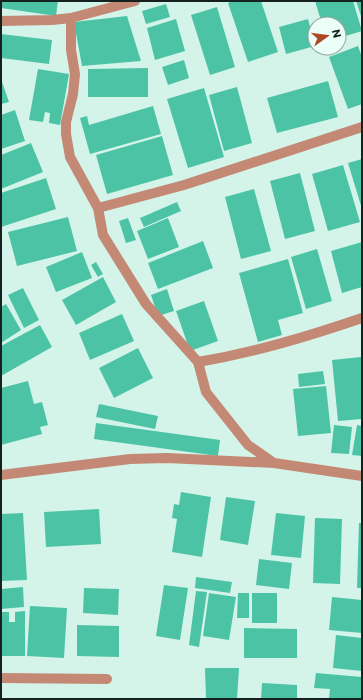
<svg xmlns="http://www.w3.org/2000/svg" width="363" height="700" viewBox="0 0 363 700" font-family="Commissioner,sans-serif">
<rect width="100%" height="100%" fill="#d4f4ea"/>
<path fill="#4dc3a6" d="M1,1H58L56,16L1,8Z
M233,1H261L278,52L248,62L228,3Z
M315,1H353L362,31L339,38V24H322Z
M356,1H362V19Z
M166,4L170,17L146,24L142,11Z
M217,7L235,67L210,75L191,15Z
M127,16L141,61L82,66L74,22Z
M176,19L185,51L155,60L147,28Z
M308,19L315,46L286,54L279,27Z
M1,34L52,40L49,64L1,58Z
M358,46L362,57V104L348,109L329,57Z
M184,60L189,78L168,85L162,67Z
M148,68V97H88V69Z
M38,69L69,74L60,125L49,123L50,113L45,112L43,122L29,120Z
M1,79L9,102L1,104Z
M328,81L338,117L277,133L267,98Z
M237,87L252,143L224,151L209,95Z
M204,88L224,157L188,168L167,99Z
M153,106L161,134L90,154L80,118L87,116L89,125Z
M15,110L25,141L1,149V115Z
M162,136L173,175L107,194L96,155Z
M31,143L43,172L1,189V155Z
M362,159V209L348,163Z
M343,165L360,222L328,231L312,174Z
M300,173L315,231L285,239L270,181Z
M46,178L56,209L1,227V193Z
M254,189L271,251L241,259L225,197Z
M177,202L181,211L144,227L140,218Z
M68,217L77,251L17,266L8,232Z
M128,218L136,240L126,243L119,221Z
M168,218L179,247L148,259L137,231Z
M203,241L213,268L158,289L148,263Z
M362,242V287L342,293L331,251Z
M317,249L332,301L306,309L291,257Z
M82,252L92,278L56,292L46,267Z
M288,259L303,313L278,320L282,335L258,342L239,273Z
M96,262L103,274L98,277L91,265Z
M103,277L116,302L76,325L62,300Z
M23,288L39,320L24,328L8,295Z
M167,289L174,311L158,316L151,295Z
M204,301L218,341L190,351L176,311Z
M6,304L21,330L1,343V307Z
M122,314L134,341L90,360L79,333Z
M40,325L52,347L1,376V346Z
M138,348L153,378L114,398L99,368Z
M361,357L362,419L338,421L332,360Z
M323,371L325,384L299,387L298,374Z
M28,381L34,404L42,402L48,425L40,427L42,434L1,445V388Z
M326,386L331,433L298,436L293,389Z
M99,404L158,416L155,429L96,417Z
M96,423L220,440L218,456L94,439Z
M334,425L352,427L349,454L331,453Z
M357,425L362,426V456L352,455Z
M181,492L211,497L202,557L172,552L177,519L172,518L174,504L179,505Z
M226,497L255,501L248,545L220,540Z
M99,509L101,544L46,547L44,512Z
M23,513L27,580L1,581V514Z
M276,513L305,516L301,558L271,555Z
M315,518L342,519L340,584L313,583Z
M359,523H362V588H357Z
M259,559L292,563L289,589L256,585Z
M196,577L232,582L230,593L195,588Z
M164,585L188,588L180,640L156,636Z
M23,587L24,607L1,609V589Z
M84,588L119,589L118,615L83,613Z
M196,591L207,592L199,647L189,645Z
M209,593L236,597L229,640L203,636Z
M238,593H249V618H237Z
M252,593H277V623H252Z
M332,597L362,600V633L329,630Z
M30,606L67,608L64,658L27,656Z
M25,611V656H1V612H9V622H15V612Z
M77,625L119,626V657L77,656Z
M244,628L297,629V658H244Z
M336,635L362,638V671L333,668Z
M205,668H239L237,699H206Z
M316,673L362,677V699H329L330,689L314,688Z
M262,683L297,685V699H261Z"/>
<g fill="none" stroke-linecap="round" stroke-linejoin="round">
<path stroke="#c48974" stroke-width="10" d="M71,18V50L75,74L73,94L66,122V134L70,157L98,208L103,235L146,304L198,362L206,392L248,445L274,463
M1,21L52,20L71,18L135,1
M98,208L184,185L362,127
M198,362C256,352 306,337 362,318
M1,475L130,459L167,458L274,463L362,476
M1,678L107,679"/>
</g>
<rect width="363" height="700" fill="none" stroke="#15211e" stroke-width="4"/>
<g transform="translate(327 36) rotate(76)"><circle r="19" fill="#ebfef8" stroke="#95a6a1"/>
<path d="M0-3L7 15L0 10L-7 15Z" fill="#ae4821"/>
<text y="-6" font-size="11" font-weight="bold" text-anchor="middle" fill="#15211e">N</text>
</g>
</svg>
